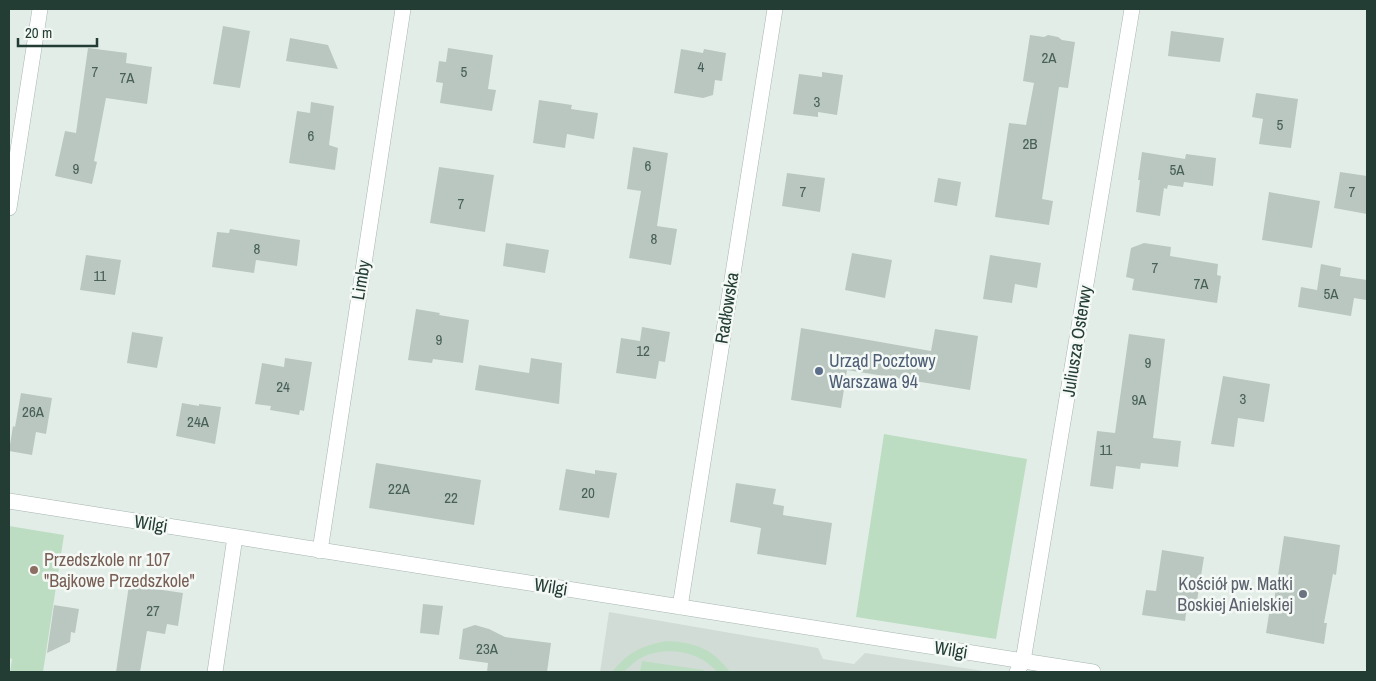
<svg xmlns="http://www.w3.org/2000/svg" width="1376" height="681" viewBox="0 0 1376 681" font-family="'Archivo Narrow',sans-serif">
<rect width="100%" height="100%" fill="#e3ede8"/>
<path fill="#d2dcd6" d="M609,612L818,648L823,659L854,664L865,653L990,672H600Z"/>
<path fill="#bdddc3" d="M884,434L1027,459L996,639L856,617Z
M9,526L64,535L43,672H10L12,659L9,658Z
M666,641C695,642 713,649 730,672H717C699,650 663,645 639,659C633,663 628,668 624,672H612C628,652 641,646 666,641Z
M642,661L704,670V672H640Z"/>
<path fill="#b9c7c0" d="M223,26L250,31L240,88L213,84Z
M1171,31L1224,38L1220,62L1168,56Z
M1030,35L1044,37L1048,35L1058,37L1062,40L1075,42L1068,88L1059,87L1042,199L1053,201L1049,225L995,217L1009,123L1026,125L1034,83L1023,81Z
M290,38L328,45L338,69L286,61Z
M88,48L127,53L126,63L152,67L147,104L106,98L94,161L97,162L92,184L55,176L65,131L76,133Z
M448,48L493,55L488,89L496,90L492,111L440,103L443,83L436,82L439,61L446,62Z
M681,49L703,53L704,49L726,53L722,81L715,80L713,95L703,98L674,93Z
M822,72L843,75L837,115L818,112V117L793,114L799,74L822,77Z
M1256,93L1298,99L1291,148L1259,144L1263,119L1252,117Z
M539,100L572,105L571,109L598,113L594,139L567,134L565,148L533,143Z
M311,102L334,106L329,145L338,148L335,170L289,163L297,111L310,113Z
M633,147L668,153L657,226L677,229L671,265L629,258L641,191L627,189Z
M1142,152L1185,159L1186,154L1216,158L1213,186L1184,182L1183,187L1168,185L1167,189L1164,188L1160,216L1136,212L1140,180H1138Z
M439,167L494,175L485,232L430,223Z
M1340,172L1367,176V214L1334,208Z
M787,173L825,178L820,212L782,206Z
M938,178L961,182L957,206L934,202Z
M1269,192L1320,201L1312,248L1262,240Z
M230,229L300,240L297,266L256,260L254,273L212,267L217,232L229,233Z
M506,243L549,250L545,273L503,266Z
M1144,243L1171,247L1170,256L1218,264L1217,275L1221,276L1217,303L1132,290L1134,279L1126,277L1131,248Z
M852,253L892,260L885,298L845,290Z
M86,255L121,260L115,295L80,290Z
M990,255L1041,263L1037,288L1015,284L1012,303L983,299Z
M1321,264L1341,268L1340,276L1367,280L1366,300L1354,298L1351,316L1298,307L1301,287L1317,290Z
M416,309L440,313L439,315L469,320L463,363L433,359L432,363L408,360Z
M642,327L670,332L665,362L659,361L656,379L616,373L621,338L640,341Z
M801,328L931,351L935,329L978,336L970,390L847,370L841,408L791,400Z
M132,332L163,337L157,368L127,363Z
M1129,334L1165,339L1153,438L1181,441L1178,467L1141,463L1140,469L1116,466L1113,489L1090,486L1097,431L1115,433Z
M285,358L312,362L304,411L300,410L299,415L270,410L271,406L255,404L262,363L284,367Z
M531,358L562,363L559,404L475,390L479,365L529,373Z
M1223,376L1270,384L1264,422L1238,418L1234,447L1211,444Z
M21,393L52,398L46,434L36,432L32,455L9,451L13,426L15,427Z
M182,403L199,406V404L221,407L215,444L176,436Z
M376,463L481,480L474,525L369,508Z
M566,469L595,474V470L617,473L609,518L559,510Z
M736,483L776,489L773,504L784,506L783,515L832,523L826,565L757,554L761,528L730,522Z
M1284,536L1340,545L1336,575L1333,574L1324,623H1327L1324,644L1266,633L1269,614H1272Z
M1162,550L1204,557L1197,601L1188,599L1185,621L1142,615L1146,590L1156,591Z
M129,585L183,593L178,626L167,624L165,634L147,631L140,672H116Z
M423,604L443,606L439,635L420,633Z
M54,605L79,609L75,633L71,632L70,642L47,653Z
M475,625L489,629L505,637L551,643L547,672H487L488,663L459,659L463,629Z"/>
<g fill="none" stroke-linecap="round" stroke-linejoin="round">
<g stroke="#a6b5ae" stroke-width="16">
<path id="street" d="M9,208L40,9
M9,501L1093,672
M320,551L403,9
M680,607L775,9
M215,672L235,537
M1017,672L1023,661L1132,9"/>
</g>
<use href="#street" stroke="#fff" stroke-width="15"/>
</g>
<circle fill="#5c6f8a" stroke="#f4f9f6" stroke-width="2" cx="819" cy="371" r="5"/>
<circle fill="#8d6e63" stroke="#f4f9f6" stroke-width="2" cx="34" cy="570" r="5"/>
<circle fill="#6b7280" stroke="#f4f9f6" stroke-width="2" cx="1303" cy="594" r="5"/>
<g text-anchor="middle" stroke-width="5" stroke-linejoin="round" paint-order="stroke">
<g font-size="15" fill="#486057">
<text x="1049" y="63">2A</text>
<text x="701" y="72">4</text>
<text x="95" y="77">7</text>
<text x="464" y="77">5</text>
<text x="127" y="83">7A</text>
<text x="817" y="107">3</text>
<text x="1280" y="130">5</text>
<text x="311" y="141">6</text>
<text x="1030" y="149">2B</text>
<text x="648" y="171">6</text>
<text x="76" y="174">9</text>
<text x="1177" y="175">5A</text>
<text x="803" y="197">7</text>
<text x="1352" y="197">7</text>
<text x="461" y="209">7</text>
<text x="654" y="244">8</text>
<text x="257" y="254">8</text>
<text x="1155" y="273">7</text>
<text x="100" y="281">11</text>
<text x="1201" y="289">7A</text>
<text x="1331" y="299">5A</text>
<text x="439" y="345">9</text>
<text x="643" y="356">12</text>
<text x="1148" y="368">9</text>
<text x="283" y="392">24</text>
<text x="1243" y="404">3</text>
<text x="1139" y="405">9A</text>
<text x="33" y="417">26A</text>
<text x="198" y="427">24A</text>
<text x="1106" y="455">11</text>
<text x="399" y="494">22A</text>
<text x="588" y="498">20</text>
<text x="451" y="503">22</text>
<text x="153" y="616">27</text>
<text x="487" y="654">23A</text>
</g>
<g font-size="18" fill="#233d34" stroke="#f4f9f6">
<text transform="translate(361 280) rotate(-81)" y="6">Limby</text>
<text transform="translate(727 308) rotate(-81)" y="6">Radłowska</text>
<text transform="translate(1077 341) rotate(-81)" y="6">Juliusza Osterwy</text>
<text transform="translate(151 524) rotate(9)" y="6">Wilgi</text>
<text transform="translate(551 587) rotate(9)" y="6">Wilgi</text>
<text transform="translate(951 650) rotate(9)" y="6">Wilgi</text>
</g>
<g font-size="18" fill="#4e5e75" stroke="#f4f9f6" text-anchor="start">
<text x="829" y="367">Urząd Pocztowy<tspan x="829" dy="21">Warszawa 94</tspan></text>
</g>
<g font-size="18" fill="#785e54" stroke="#f4f9f6" text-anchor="start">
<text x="44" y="566">Przedszkole nr 107<tspan x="44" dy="21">"Bajkowe Przedszkole"</tspan></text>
</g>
<g font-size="18" fill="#5b616d" stroke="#f4f9f6" text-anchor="end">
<text x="1293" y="590">Kościół pw. Matki<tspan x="1293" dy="21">Boskiej Anielskiej</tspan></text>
</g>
</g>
<rect width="1376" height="681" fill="none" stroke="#233d34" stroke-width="20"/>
<path d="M18 38v8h79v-8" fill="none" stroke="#233d34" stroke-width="2.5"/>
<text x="25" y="38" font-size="15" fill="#233d34" stroke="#f4f9f6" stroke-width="4" paint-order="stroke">20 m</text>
</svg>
